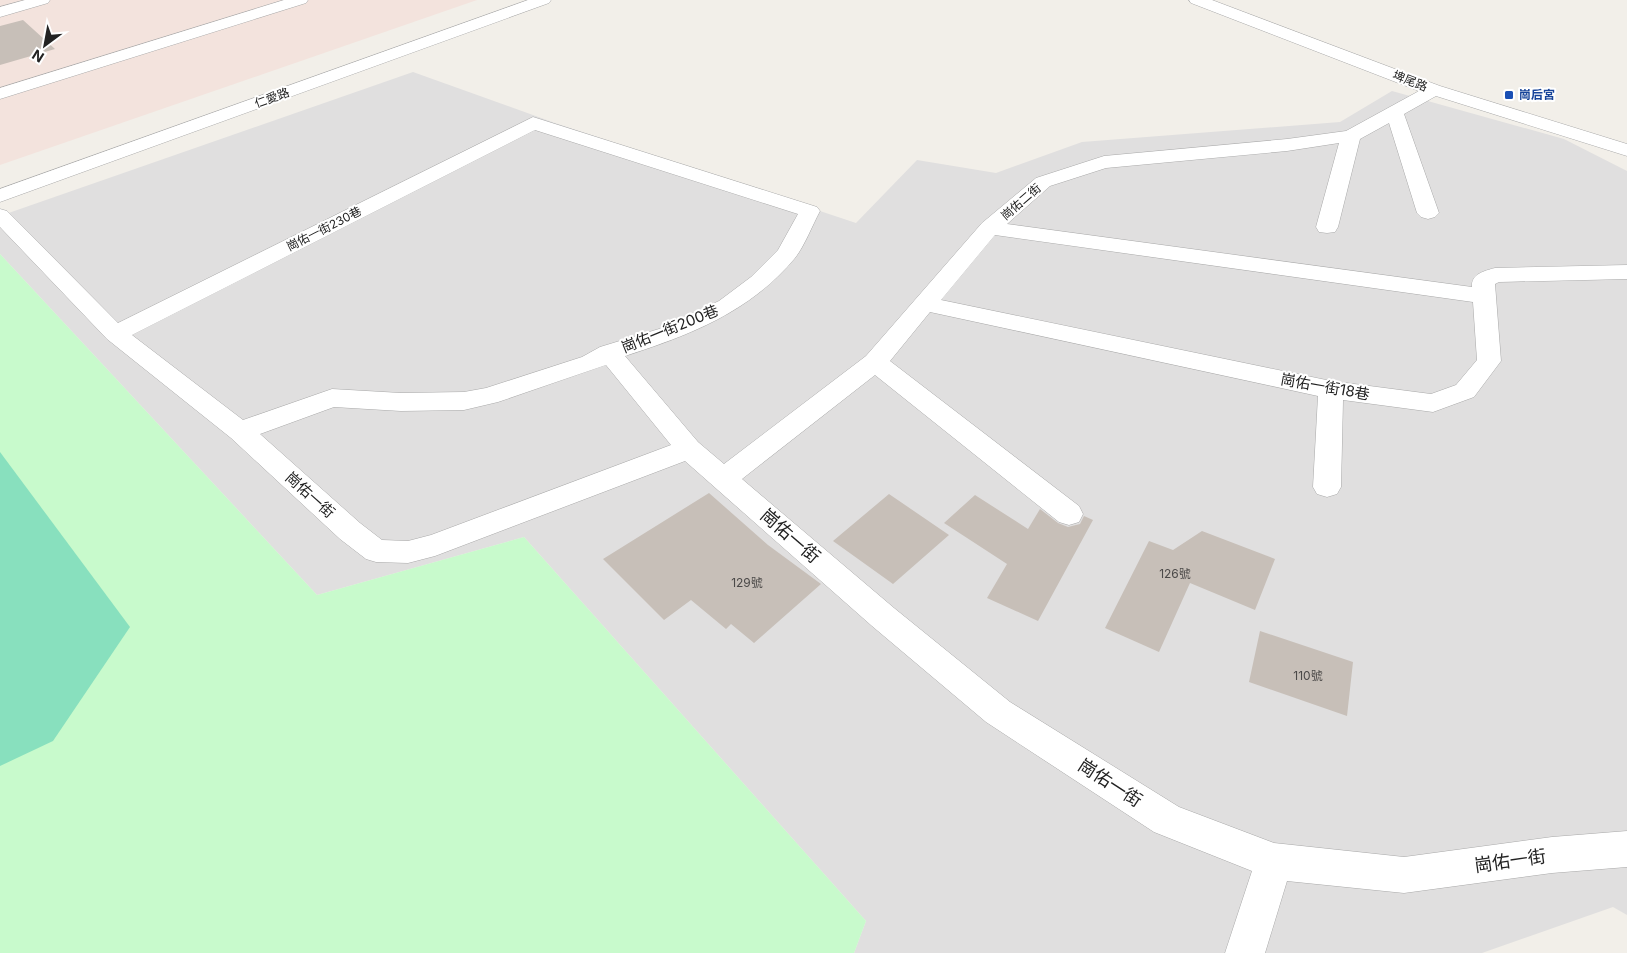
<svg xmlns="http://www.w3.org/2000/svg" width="1627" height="953" viewBox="0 0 1627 953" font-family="Inter,'Noto Sans TC',sans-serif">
<rect width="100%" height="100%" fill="#f2efe9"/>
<path fill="#e0dfdf" d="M413,72L555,123L856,223L917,160L996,173L1082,142L1340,122L1392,91L1564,139L1627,171V915L1613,907L1482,953H854L866,921L524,537L317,595L0,254V216Z"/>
<path fill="#f3e3dd" d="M0,0H477L0,165Z"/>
<path fill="#c8facc" d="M0,254L317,595L524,537L866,921L854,953H0Z"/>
<path fill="#88e0be" d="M0,452L130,627L53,741L0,766Z"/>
<path fill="#c7bfb8" d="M23,20L55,49L0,65V26Z
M709,493L768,545L821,584L754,643L731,624L726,629L691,600L664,620L603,559Z
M889,494L949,535L893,584L833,541Z
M975,495L1028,529L1040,509L1058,523L1068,527L1080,524L1084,516L1093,520L1038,621L987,598L1007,564L944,523Z
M1202,531L1275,559L1255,610L1190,583L1159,652L1105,628L1149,541L1173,550Z
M1260,631L1353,662L1347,716L1249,682Z"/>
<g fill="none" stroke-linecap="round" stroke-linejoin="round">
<g stroke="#a9a9a9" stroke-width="1">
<path id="minor" d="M25,0H50L48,3L0,17V7Z
M284,0H308L306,3L0,99V88Z
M528,0H551L549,3L0,202V189Z
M1189,0H1212L1440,86L1627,144V156L1436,96L1404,114L1439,213L1435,217L1428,219L1421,217L1417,213L1389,123L1360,139L1338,227L1335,232L1327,233L1319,232L1316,227L1339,143L1287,151L1106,168L1050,186L1007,224L1472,287C1471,274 1484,271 1495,268L1627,265V279L1499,282L1495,284L1501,361L1474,397L1433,412L1343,400L1341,487L1337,494L1327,497L1317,494L1313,487L1318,396L930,312L890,361L1079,506L1083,514L1079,522L1069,525L1059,522L875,375L742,479L894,608L1010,702L1179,807L1274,843L1404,857L1552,837L1627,831V867L1552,873L1404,893L1287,881L1265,953H1225L1252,871L1154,832L986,722L872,626L685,461L435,556L408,563L376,562L366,559L340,539L231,438L107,339L0,227V209L7,211L118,323L533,117L817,207L820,211C812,226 805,245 795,258C750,312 690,335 625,356L698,442L724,464L866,356L982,223L1036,178L1104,156L1287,139L1346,131L1419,91L1191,3ZM535,130L798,214L778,250L751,277L719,301L659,329L600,347L582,357L486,388L464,392L401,393L332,389L243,420L132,335ZM995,235L1473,302L1477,360L1456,385L1431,394L1331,381L941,300ZM606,365L671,445L431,535L408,541L382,540L360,523L260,434L334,407L401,411L464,410L498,402Z"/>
</g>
<use href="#minor" fill="#fff" fill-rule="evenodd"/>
</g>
<rect fill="#1a4fb4" stroke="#fff" stroke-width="2" x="1504" y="90" width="10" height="10" rx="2.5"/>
<g text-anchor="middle" stroke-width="4" stroke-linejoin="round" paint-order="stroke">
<g font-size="12" fill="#222" stroke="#fff">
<text transform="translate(1410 81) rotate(21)" y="4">埤尾路</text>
<text transform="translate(272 98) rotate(-20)" y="4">仁愛路</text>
<text transform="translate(1021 202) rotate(-41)" y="4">崗佑二街</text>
<text transform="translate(324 229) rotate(-27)" y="4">崗佑一街230巷</text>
</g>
<g font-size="12" font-weight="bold" fill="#164399" stroke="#fff" text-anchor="start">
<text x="1519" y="99">崗后宮</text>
</g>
<g font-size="12" fill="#4b4948">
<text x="1175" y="578">126號</text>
<text x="747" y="587">129號</text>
<text x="1308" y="680">110號</text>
</g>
<g font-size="15" fill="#222" stroke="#fff">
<text transform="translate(670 329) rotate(-22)" y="5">崗佑一街200巷</text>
<text transform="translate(1325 387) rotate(10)" y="5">崗佑一街18巷</text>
<text transform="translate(310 495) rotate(42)" y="5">崗佑一街</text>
</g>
<g font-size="18" fill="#222" stroke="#fff">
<text transform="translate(790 536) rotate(41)" y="6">崗佑一街</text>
<text transform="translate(1110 783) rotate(33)" y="6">崗佑一街</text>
<text transform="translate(1510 861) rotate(-8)" y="6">崗佑一街</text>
</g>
</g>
<g transform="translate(45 45) rotate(212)" stroke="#ffffff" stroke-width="4" paint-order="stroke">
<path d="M0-4L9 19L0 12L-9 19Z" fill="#222222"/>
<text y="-8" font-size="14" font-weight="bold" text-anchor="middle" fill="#222222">N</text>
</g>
</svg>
